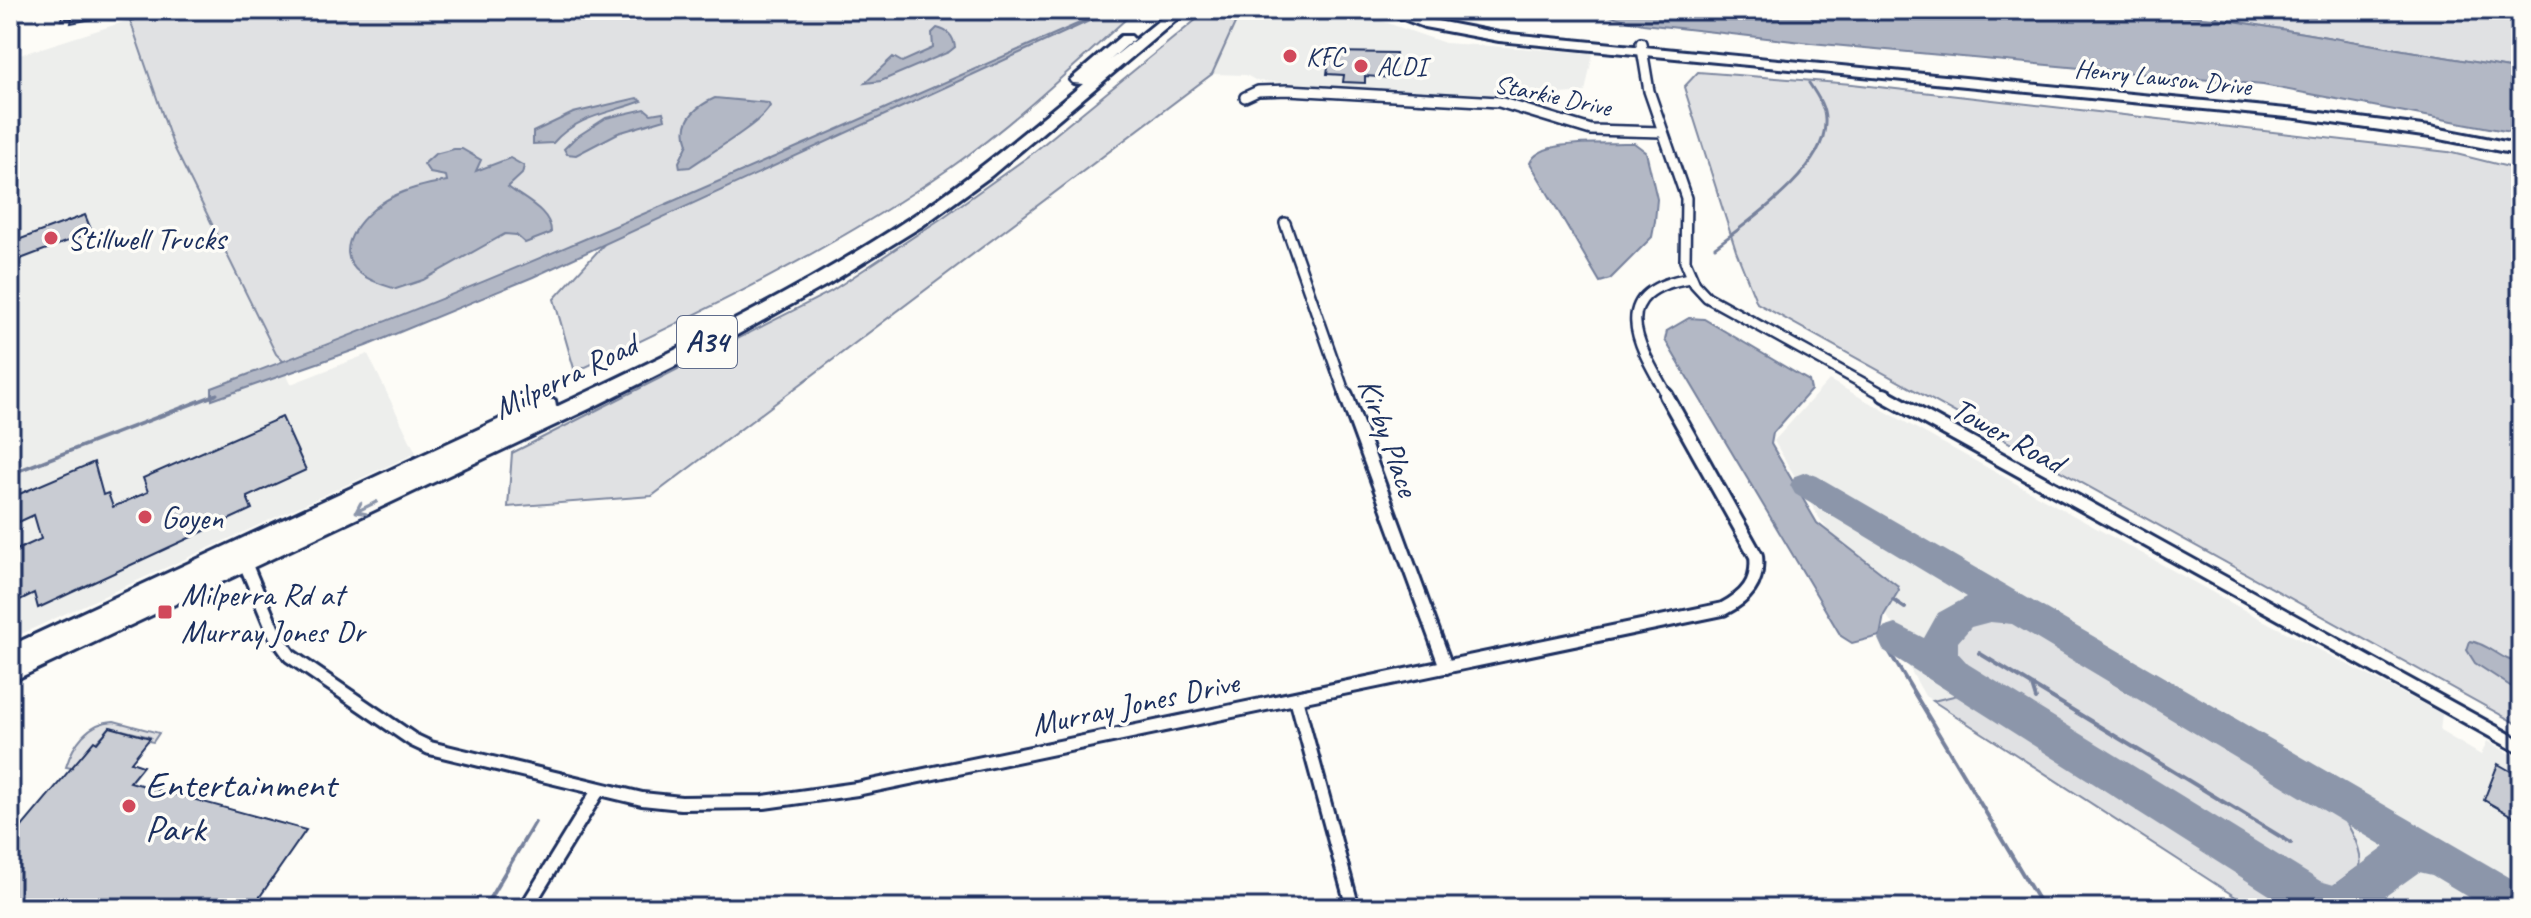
<svg xmlns="http://www.w3.org/2000/svg" width="2531" height="918" viewBox="0 0 2531 918" font-family="Caveat,sans-serif">
<rect width="100%" height="100%" fill="#fdfcf7"/>
<filter id="ink" filterUnits="userSpaceOnUse"><feTurbulence type="fractalNoise" baseFrequency=".0125" numOctaves="2"/><feDisplacementMap in="SourceGraphic" scale="16" xChannelSelector="R" yChannelSelector="G"/><feConvolveMatrix kernelMatrix="1 2 1 2 8 2 1 2 1" color-interpolation-filters="sRGB"/></filter>
<g filter="url(#ink)">
<path fill="#edeeec" d="M1241,10H1350L1445,43L1593,53L1585,92L1525,97L1257,81L1246,75L1212,74Z
M130,20L174,145L291,384L368,354L416,453L10,639V58Z
M1829,380L2255,616L2442,714L2440,731L2481,755L2487,741L2521,760V908H2233L2243,900L1925,696L1891,635L1896,629L1818,516L1774,441Z"/>
<path fill="#e0e1e3" stroke="#7e88a0" stroke-width="2" d="M137,10H1136C1076,64 1016,122 950,168C832,250 705,311 575,372L554,299L618,229L288,366L276,354L173,145L130,20H134Z
M1208,10H1241L1212,74L652,496L508,507L512,453L830,292L942,218L1029,156Z
M2220,10H2521V70L2216,18Z
M1698,72L1852,84L2448,152L2521,170V726L1757,303L1736,251L1684,87Z
M1981,614L1997,615L2033,631L2332,804C2344,814 2364,850 2360,866L2329,889L2313,885L2263,855L2261,858L1969,675L1954,657L1950,643L1968,619Z
M1970,692L2252,869L2250,873L2291,899L2298,908H2239L2245,903L1933,701Z
M114,721L159,733L153,742L148,741L150,737L111,727L71,768L66,767C73,744 88,722 114,721Z"/>
<path fill="#b3b8c5" stroke="#76819c" stroke-width="2" d="M1102,10H1113L533,277L366,346L212,400V388C513,277 804,143 1098,15Z
M1586,10H2105L2216,18L2521,70V134L2263,85L1811,43L1643,24Z
M937,28C948,31 953,35 955,47L949,52L881,81L865,83L893,57L902,62L933,48L932,33Z
M637,98L642,101C611,113 576,116 553,143L533,144V132L573,113Z
M715,98L768,103L770,106C763,122 707,155 690,167L680,168L679,162L688,144C679,121 695,107 715,98Z
M645,109L651,114L663,112L665,119L618,133L576,155L567,154L564,149L575,138L606,118Z
M1624,143H1634L1646,152L1657,199L1655,221L1652,237L1610,279L1600,282L1530,163C1540,139 1601,144 1624,143Z
M454,149H462L481,160L476,171L510,158L524,166L522,174L508,187C523,199 552,211 551,233L525,243L516,235L505,234L423,280L396,289C384,285 371,282 361,274C327,249 368,209 392,197C409,188 428,184 447,181L446,176L430,173L424,164L435,154Z
M1689,318L1704,319L1809,381L1811,390L1773,433L1771,444L1817,523L1897,585L1899,590L1884,615L1880,636L1852,643L1841,636L1665,340L1667,331Z
M2470,641C2490,644 2501,661 2521,663V693L2475,663L2467,650Z"/>
<g fill="none" stroke-linecap="round" stroke-linejoin="round">
<path stroke="#76819c" stroke-width="3" d="M1715,247C1749,221 1825,170 1825,123C1826,108 1817,95 1809,83
M210,397L217,394"/>
<path stroke="#76819c" stroke-width="4" d="M10,474L215,395
M1893,600L1905,608
M1880,636L2043,908
M1979,653L2291,843
M2032,686L2036,699
M484,908L535,822"/>
<path fill="#8c96aa" fill-rule="evenodd" d="M1806,472L1817,476L2521,884V908H2487L2432,875L2419,872L2369,908H2290L1883,650L1878,639L1883,628L1896,624L1924,638L1938,613L1967,597L1795,494L1790,485L1795,476ZM1990,622L2012,624L2385,847L2334,885L2320,881L1968,664L1958,653V642L1971,627Z"/>
</g>
<path fill="#c9ccd3" stroke="#1b2f5e" stroke-width="2" d="M65,10H144L134,20L97,18L71,23L72,18L61,20Z
M1330,52L1396,53L1393,78L1365,76V83L1343,82L1344,75L1327,74Z
M85,215L92,232L10,263V243Z
M282,417L306,470L247,497L252,509L38,608L34,593L10,605V553L41,539L34,515L10,526V498L94,462L103,495L108,493L113,507L148,492L143,478Z
M110,727L150,738L131,762L143,766L130,782L306,830L252,908H10V841L94,741L97,743Z
M2498,764L2521,777V821L2484,800Z"/>
<g fill="none" stroke-linecap="round" stroke-linejoin="round">
<g stroke="#1b2f5e" stroke-width="14">
<path id="minor-far1" d="M1641,43L1649,91L1686,198L1685,261L1695,284L1707,297L1888,397
M1245,97L1258,91L1288,90L1499,102L1591,130L1662,132
M1285,223L1346,397
M1668,397C1639,346 1604,292 1690,278"/>
</g>
<g stroke="#1b2f5e" stroke-width="18">
<path id="minor" d="M1346,395L1446,667
M1884,395L2521,747
M243,558L275,635L290,656L413,740L430,748L642,799L681,803L764,802L857,789L1723,609C1746,597 1759,583 1756,556L1666,395
M1296,698L1353,908
M526,908L599,789"/>
</g>
<g stroke="#1b2f5e" stroke-width="6">
<path id="primary" d="M1380,10H1400L1432,20L1499,33L2297,110L2430,127L2521,145V155L2430,137L2297,118L1499,41L1424,27Z"/>
</g>
<g stroke="#1b2f5e" stroke-width="6">
<path id="trunk" d="M1172,10H1188L991,176L922,226L830,283L735,336L589,409L10,682V646L541,400H555L556,407C677,350 798,292 910,218C971,178 1027,130 1083,84L1073,83L1070,80L1121,36H1131L1134,39L1110,60Z"/>
</g>
<use href="#minor-far1" stroke="#fdfcf7" stroke-width="9"/>
<use href="#minor" stroke="#fdfcf7" stroke-width="12"/>
<use href="#primary" fill="#fdfcf7" fill-rule="evenodd"/>
<use href="#trunk" fill="#fdfcf7" fill-rule="evenodd"/>
</g>
<defs><path id="oneway-shaft" d="M-6 0H5M1.5-3L5.5 0L1.5 3" fill="none" stroke-width="1.6" stroke-linecap="round" stroke-linejoin="round" transform="scale(2)"/></defs>
<use stroke="#8c96aa" href="#oneway-shaft" transform="translate(366 507) rotate(154)"/>
</g>
<g fill="#d1495b" stroke="#fdfcf7" stroke-width="3">
<circle cx="1290" cy="56" r="8"/>
<circle cx="1361" cy="66" r="8"/>
<circle cx="51" cy="238" r="8"/>
<circle cx="145" cy="517" r="8"/>
<rect x="157" y="604" width="16" height="16" rx="4"/>
<circle cx="129" cy="806" r="8"/>
</g>
<g text-anchor="middle" stroke-width="7" stroke-linejoin="round" paint-order="stroke">
<g font-size="26" fill="#1b2f5e" stroke="#fdfcf7" text-anchor="start">
<text x="1306" y="65">KFC</text>
<text x="1377" y="75">ALDI</text>
</g>
<g font-size="26" fill="#1b2f5e" stroke="#fdfcf7">
<text transform="translate(2163 77) rotate(6)" y="9">Henry Lawson Drive</text>
<text transform="translate(1553 95) rotate(12)" y="9">Starkie Drive</text>
</g>
<rect fill="#fdfcf7" stroke="#5f6c8c" stroke-width="2" x="677" y="316" width="60" height="52" rx="6"/>
<g font-size="30" font-weight="bold" fill="#1b2f5e">
<text x="707" y="352">A34</text>
</g>
<g font-size="32" fill="#1b2f5e" stroke="#fdfcf7" text-anchor="start">
<text x="67" y="249">Stillwell Trucks</text>
<text x="161" y="528">Goyen</text>
<text x="181" y="605">Milperra Rd at<tspan x="181" dy="37">Murray Jones Dr</tspan></text>
</g>
<g font-size="32" fill="#1b2f5e" stroke="#fdfcf7">
<text transform="translate(565 376) rotate(-26)" y="11">Milperra Road</text>
<text transform="translate(2008 435) rotate(29)" y="11">Tower Road</text>
<text transform="translate(1389 437) rotate(70)" y="11">Kirby Place</text>
<text transform="translate(1135 703) rotate(-12)" y="11">Murray Jones Drive</text>
</g>
<g font-size="38" fill="#1b2f5e" stroke="#fdfcf7" text-anchor="start">
<text x="145" y="797">Entertainment<tspan x="145" dy="44">Park</tspan></text>
</g>
</g>
<rect width="2531" height="918" fill="none" stroke="#fdfcf7" stroke-width="40"/>
<rect x="20" y="20" width="2491" height="878" fill="none" stroke="#1b2f5e" stroke-width="3" filter="url(#ink)"/>
</svg>
